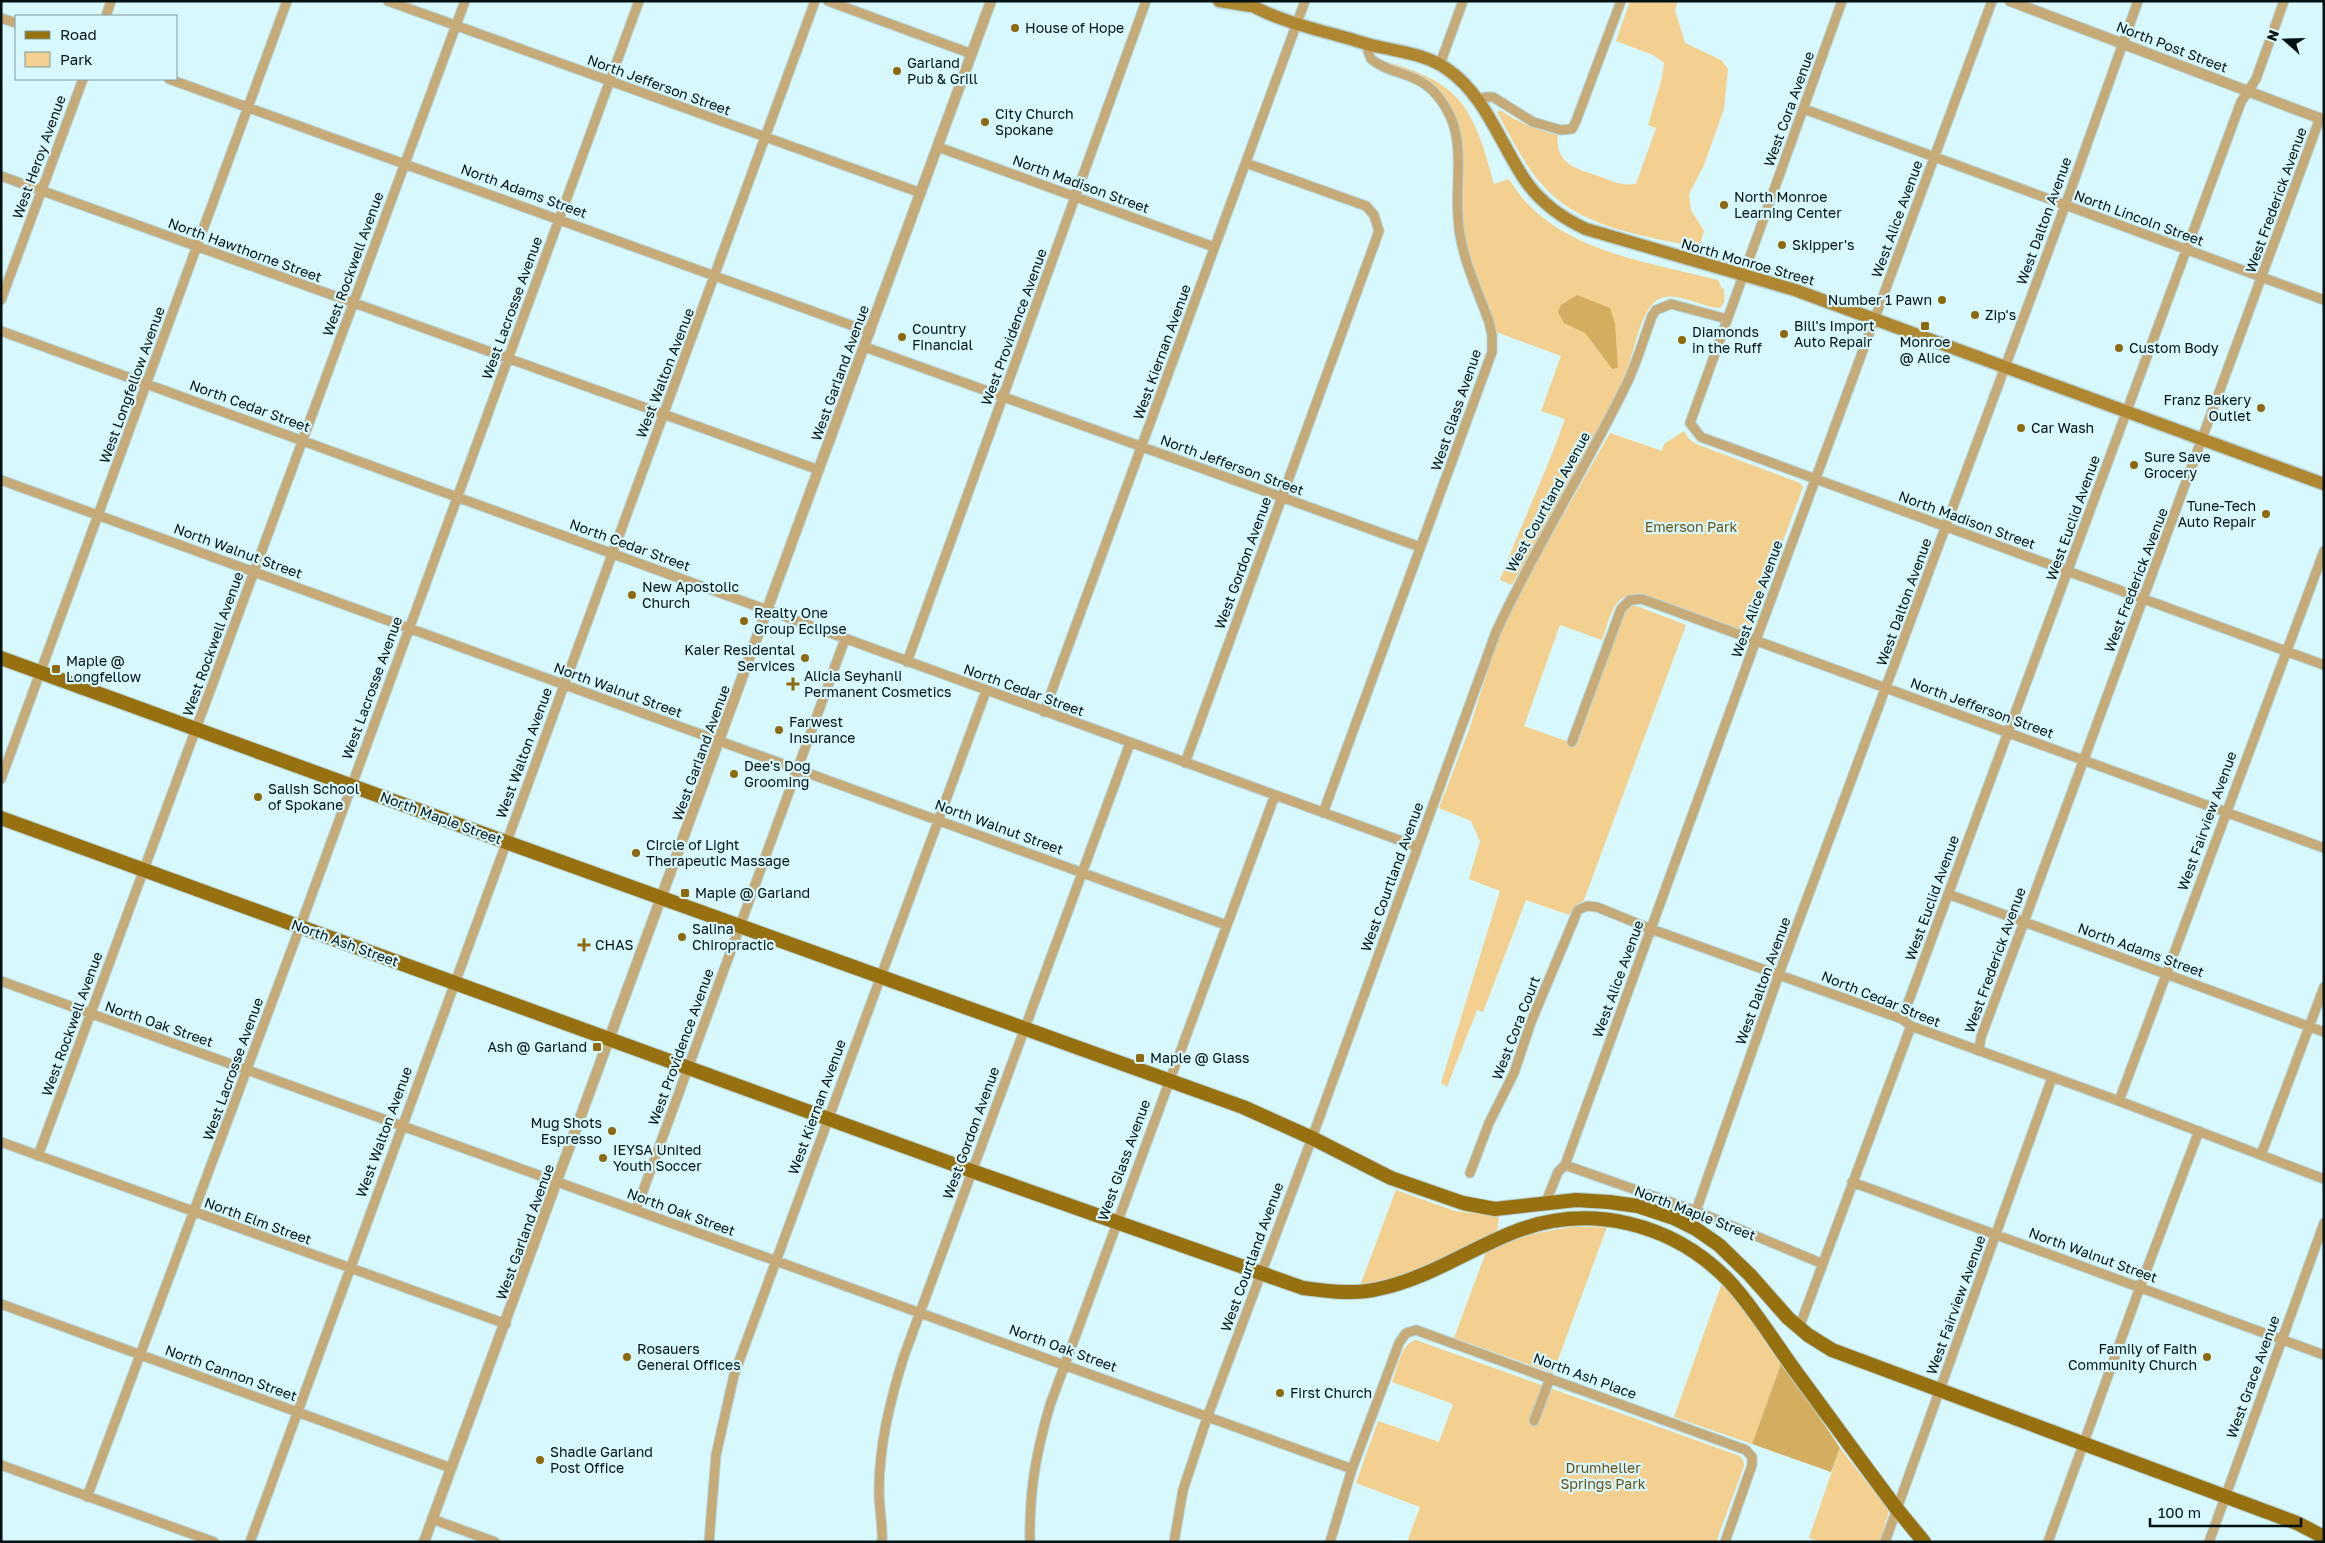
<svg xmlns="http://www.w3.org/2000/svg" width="2325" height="1543" viewBox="0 0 2325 1543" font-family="'Golos Text',sans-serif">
<rect width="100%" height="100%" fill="#d7f8fd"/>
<path fill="#f3d08f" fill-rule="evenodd" d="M1630,1H1678L1675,10L1685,43L1721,60L1728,69L1724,109L1704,165L1689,194L1691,210L1704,231L1699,248C1643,235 1578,229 1539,181C1522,161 1510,135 1497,112L1500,110C1519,123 1536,130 1558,135C1554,163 1576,169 1598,176C1611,181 1622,186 1636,184L1656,128L1648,125L1662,78L1664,63L1653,55L1616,41Z
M1383,61C1462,82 1474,109 1494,184L1509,179C1516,190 1523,200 1533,209C1580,254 1656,264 1718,280L1722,289L1724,288C1724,296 1727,303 1719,308C1701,307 1676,290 1659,299C1641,308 1635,349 1628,367C1597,443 1552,514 1512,585L1500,580C1520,526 1546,474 1565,419L1541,411L1561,356L1496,332L1466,245L1462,223L1461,138L1457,122L1432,85L1383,64ZM1585,333L1618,368L1612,369Z
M1684,431L1689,439L1696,444L1800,483L1803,487L1750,630L1744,631L1643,594C1612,591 1611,617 1602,640L1560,625L1524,726L1577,745L1624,613L1628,608L1634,605L1686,625L1584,900L1577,905L1569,915L1526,900L1483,1012L1477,1010L1447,1087L1441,1083L1500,891L1469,879L1480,841L1471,821L1439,808L1469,730L1500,631L1522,587L1610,433L1662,451L1664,444Z
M1396,1190L1455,1211L1499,1216L1497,1233C1453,1254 1410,1279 1360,1286Z
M1571,1227H1607L1553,1373L1454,1338L1486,1252L1527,1235Z
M1722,1283L1782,1361L1752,1444L1674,1417Z
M1416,1340L1740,1456L1744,1462V1466L1716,1542H1407L1420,1507L1356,1483L1378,1421L1439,1442L1453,1404L1392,1382C1397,1369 1401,1343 1416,1340Z
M1840,1448L1889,1511L1880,1542H1819L1809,1538Z"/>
<path fill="#d5ad61" d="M1577,295L1610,308L1615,324L1618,368L1612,369L1585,333L1564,323L1558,312L1561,305Z
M1782,1361L1840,1448L1831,1472L1752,1444Z"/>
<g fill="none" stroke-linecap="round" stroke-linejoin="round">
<g stroke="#b5d3d8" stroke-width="11">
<path id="minor" d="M388,1L921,193
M828,1L972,54
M1842,1L1690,423L1701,437L2324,665
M106,16L111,1
M1,18L16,23
M1440,64L1463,1
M169,79L870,332
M1478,101L1485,97H1493L1533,122L1561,130L1572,129L1576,121L1621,1
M1804,109L2324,300
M938,147L1214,247
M1,176L819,470
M1,300L83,79
M1,331L1418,847
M865,347L1420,547
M1,480L1226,925
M907,662L1146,1
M1044,712L1305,1
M1572,742L1621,609L1630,600L1642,599L2324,848
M1185,763L1379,231L1374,215L1366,206L1246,163
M1,779L287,1
M1323,813L1492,352V335L1489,322C1479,294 1465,265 1460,235C1450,182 1475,134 1432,90C1415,73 1389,74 1371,59L1368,51L1370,45
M1948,894L2324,1032
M1,981L1352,1469
M1902,1019L2241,102L2256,79L2284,1
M1979,1051L1981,1037L2024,922L2320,118
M2119,1101L2324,551
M1,1142L506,1324
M2261,1155L2324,987
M38,1156L465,1
M1565,1165L1696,1211L1823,1264
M1470,1173L1489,1123L1514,1073L1531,1022L1578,910L1587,906L1597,907L1651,929L1902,1019L1911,1026L2119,1101L2324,1179
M1852,1182L2324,1355
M1545,1204L1558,1172L1565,1165L1756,640L1992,1
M636,1210L845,639
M1696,1211L1779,974L2065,206L2138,1
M1,1304L451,1468
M1799,1328L1911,1026
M1534,1421L1550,1378
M1,1465L214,1542
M87,1497L300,927L639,1
M432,1519L495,1542
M250,1542C434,1027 630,516 815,1
M709,1542L716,1455L734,1375L986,691
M882,1542C883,1525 879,1508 879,1492C879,1445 890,1401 904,1356L1130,743
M1030,1542C1029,1491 1036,1453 1050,1405L1275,795
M1174,1542L1183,1490L1208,1415L1312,1138L1496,632C1535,547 1586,468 1627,383C1637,362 1644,338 1652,316L1656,310L1671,304L1727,319
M1330,1542L1352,1469L1399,1343L1406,1333L1416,1330L1746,1450L1752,1457V1465L1725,1542
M1885,1542L2052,1078
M2048,1542L2140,1287L2199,1131
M2209,1542L2324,1223"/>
</g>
<g stroke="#b5d3d8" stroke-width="12">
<path id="tertiary" d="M2010,1L2324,120
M424,1542L991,1"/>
</g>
<g stroke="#b5d3d8" stroke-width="15">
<path id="secondary" d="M1219,1L1251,6
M1244,1C1272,19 1314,29 1347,38C1358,41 1368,45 1380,47C1403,52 1427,55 1447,69C1485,95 1500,143 1525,180C1540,202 1562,218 1586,229L1795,290L2324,484"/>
</g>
<g stroke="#b5d3d8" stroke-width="16">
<path id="primary" d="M1,658L506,842L1243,1107L1312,1138L1391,1178L1463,1203L1495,1209L1576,1200L1609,1202L1638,1206L1674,1218L1696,1229L1719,1245L1750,1275L1788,1318L1808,1335L1832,1350L2297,1523L2324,1537
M1,818L972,1171L1303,1288C1328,1291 1353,1295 1378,1289C1427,1279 1468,1250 1514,1232C1589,1202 1673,1223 1729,1281C1754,1308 1774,1342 1796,1372C1830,1418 1863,1464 1897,1509L1924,1542"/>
</g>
<use href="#minor" stroke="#c6aa78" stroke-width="9"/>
<use href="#tertiary" stroke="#c6aa78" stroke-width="10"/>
<use href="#secondary" stroke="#b08731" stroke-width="12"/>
<use href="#primary" stroke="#977010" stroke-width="14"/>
</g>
<g fill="#8e690d" stroke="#d7f8fd" stroke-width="2">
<circle cx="1015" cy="28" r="5"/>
<circle cx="897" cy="71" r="5"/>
<circle cx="985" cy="122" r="5"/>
<circle cx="1724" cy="205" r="5"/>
<circle cx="1782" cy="245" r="5"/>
<circle cx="1942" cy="300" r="5"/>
<circle cx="1975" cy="315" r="5"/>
<rect x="1920" y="321" width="10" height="10" rx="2.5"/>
<circle cx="1784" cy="334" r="5"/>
<circle cx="902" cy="337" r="5"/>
<circle cx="1682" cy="340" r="5"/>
<circle cx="2119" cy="348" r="5"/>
<circle cx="2261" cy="408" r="5"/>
<circle cx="2021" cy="428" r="5"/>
<circle cx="2134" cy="465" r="5"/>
<circle cx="2266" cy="514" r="5"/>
<circle cx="632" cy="595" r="5"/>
<circle cx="744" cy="621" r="5"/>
<circle cx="805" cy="658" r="5"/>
<rect x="51" y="664" width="10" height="10" rx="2.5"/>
<path d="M790.5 676.5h5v5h5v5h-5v5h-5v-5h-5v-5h5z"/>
<circle cx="779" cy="730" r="5"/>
<circle cx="734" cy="774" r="5"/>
<circle cx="258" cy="797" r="5"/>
<circle cx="636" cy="853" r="5"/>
<rect x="680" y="888" width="10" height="10" rx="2.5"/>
<circle cx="682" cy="937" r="5"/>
<path d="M581.5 937.5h5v5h5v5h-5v5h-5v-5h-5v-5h5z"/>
<rect x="592" y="1042" width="10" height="10" rx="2.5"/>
<rect x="1135" y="1053" width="10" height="10" rx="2.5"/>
<circle cx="612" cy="1131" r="5"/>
<circle cx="603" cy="1158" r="5"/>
<circle cx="627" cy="1357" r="5"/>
<circle cx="2207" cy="1357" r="5"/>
<circle cx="1280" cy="1393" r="5"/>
<circle cx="540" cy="1460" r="5"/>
</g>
<g text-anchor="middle" stroke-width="4.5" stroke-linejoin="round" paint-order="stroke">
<g font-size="14" fill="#031113" stroke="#d7f8fd" text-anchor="start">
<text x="1025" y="33">House of Hope</text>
<text x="907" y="68">Garland<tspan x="907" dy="16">Pub &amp; Grill</tspan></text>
<text x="995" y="119">City Church<tspan x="995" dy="16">Spokane</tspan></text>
<text x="1734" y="202">North Monroe<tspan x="1734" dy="16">Learning Center</tspan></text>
<text x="1792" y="250">Skipper's</text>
<text x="1932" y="305" text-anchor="end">Number 1 Pawn</text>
<text x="1985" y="320">Zip's</text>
<text x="1794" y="331">Bill's Import<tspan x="1794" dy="16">Auto Repair</tspan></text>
<text x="912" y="334">Country<tspan x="912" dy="16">Financial</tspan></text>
<text x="1692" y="337">Diamonds<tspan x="1692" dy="16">in the Ruff</tspan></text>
<text x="1925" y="347" text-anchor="middle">Monroe<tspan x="1925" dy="16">@ Alice</tspan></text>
<text x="2129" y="353">Custom Body</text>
<text x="2251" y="405" text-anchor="end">Franz Bakery<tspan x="2251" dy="16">Outlet</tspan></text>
<text x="2031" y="433">Car Wash</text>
<text x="2144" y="462">Sure Save<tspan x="2144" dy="16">Grocery</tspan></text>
<text x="2256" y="511" text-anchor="end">Tune-Tech<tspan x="2256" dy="16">Auto Repair</tspan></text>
<text x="642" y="592">New Apostolic<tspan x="642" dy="16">Church</tspan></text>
<text x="754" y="618">Realty One<tspan x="754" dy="16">Group Eclipse</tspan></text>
<text x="795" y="655" text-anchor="end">Kaler Residental<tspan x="795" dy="16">Services</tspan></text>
<text x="66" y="666">Maple @<tspan x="66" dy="16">Longfellow</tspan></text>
<text x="804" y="681">Alicia Seyhanli<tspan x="804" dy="16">Permanent Cosmetics</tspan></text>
<text x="789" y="727">Farwest<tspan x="789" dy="16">Insurance</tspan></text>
<text x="744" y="771">Dee's Dog<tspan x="744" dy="16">Grooming</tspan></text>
<text x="268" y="794">Salish School<tspan x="268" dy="16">of Spokane</tspan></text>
<text x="646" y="850">Circle of Light<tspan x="646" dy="16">Therapeutic Massage</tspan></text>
<text x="695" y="898">Maple @ Garland</text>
<text x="692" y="934">Salina<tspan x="692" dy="16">Chiropractic</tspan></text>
<text x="595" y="950">CHAS</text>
<text x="587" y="1052" text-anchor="end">Ash @ Garland</text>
<text x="1150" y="1063">Maple @ Glass</text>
<text x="602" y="1128" text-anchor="end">Mug Shots<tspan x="602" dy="16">Espresso</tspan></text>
<text x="613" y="1155">IEYSA United<tspan x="613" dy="16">Youth Soccer</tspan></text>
<text x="637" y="1354">Rosauers<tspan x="637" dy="16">General Offices</tspan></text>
<text x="2197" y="1354" text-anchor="end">Family of Faith<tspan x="2197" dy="16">Community Church</tspan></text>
<text x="1290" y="1398">First Church</text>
<text x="550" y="1457">Shadle Garland<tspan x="550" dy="16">Post Office</tspan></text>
</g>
<g font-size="14" fill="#031113" stroke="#d7f8fd">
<text transform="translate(2172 47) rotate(21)" y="5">North Post Street</text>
<text transform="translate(659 85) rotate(20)" y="5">North Jefferson Street</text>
<text transform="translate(1789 109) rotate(-70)" y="5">West Cora Avenue</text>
<text transform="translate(39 157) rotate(-70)" y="5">West Heroy Avenue</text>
<text transform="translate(1081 184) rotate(20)" y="5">North Madison Street</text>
<text transform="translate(524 191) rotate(20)" y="5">North Adams Street</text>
<text transform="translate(2276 200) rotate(-70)" y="5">West Frederick Avenue</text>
<text transform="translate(2139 218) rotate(20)" y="5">North Lincoln Street</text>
<text transform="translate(1897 219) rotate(-70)" y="5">West Alice Avenue</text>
<text transform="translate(2044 221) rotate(-70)" y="5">West Dalton Avenue</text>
<text transform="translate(245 250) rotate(20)" y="5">North Hawthorne Street</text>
<text transform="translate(1748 262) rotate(16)" y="5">North Monroe Street</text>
<text transform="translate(353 264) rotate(-70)" y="5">West Rockwell Avenue</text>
<text transform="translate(512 308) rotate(-70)" y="5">West Lacrosse Avenue</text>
<text transform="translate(1014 327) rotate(-70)" y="5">West Providence Avenue</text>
<text transform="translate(1162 352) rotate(-70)" y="5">West Kiernan Avenue</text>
<text transform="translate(665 373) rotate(-69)" y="5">West Walton Avenue</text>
<text transform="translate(840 373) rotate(-70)" y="5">West Garland Avenue</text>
<text transform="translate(132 385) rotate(-70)" y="5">West Longfellow Avenue</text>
<text transform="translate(250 406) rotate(20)" y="5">North Cedar Street</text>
<text transform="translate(1456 410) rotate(-71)" y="5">West Glass Avenue</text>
<text transform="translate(1232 465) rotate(20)" y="5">North Jefferson Street</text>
<text transform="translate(1548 502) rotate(-61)" y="5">West Courtland Avenue</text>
<text transform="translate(2073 518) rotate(-70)" y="5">West Euclid Avenue</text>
<text transform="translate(1967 520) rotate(20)" y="5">North Madison Street</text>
<text transform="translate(630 545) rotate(20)" y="5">North Cedar Street</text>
<text transform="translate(238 551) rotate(20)" y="5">North Walnut Street</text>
<text transform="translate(1243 563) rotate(-70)" y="5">West Gordon Avenue</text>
<text transform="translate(2136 580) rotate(-69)" y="5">West Frederick Avenue</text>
<text transform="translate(1757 599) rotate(-70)" y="5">West Alice Avenue</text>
<text transform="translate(1904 602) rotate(-70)" y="5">West Dalton Avenue</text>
<text transform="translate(213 644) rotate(-70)" y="5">West Rockwell Avenue</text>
<text transform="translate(372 688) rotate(-70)" y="5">West Lacrosse Avenue</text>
<text transform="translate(618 690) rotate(20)" y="5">North Walnut Street</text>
<text transform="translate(1024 690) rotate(20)" y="5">North Cedar Street</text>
<text transform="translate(1982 708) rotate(20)" y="5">North Jefferson Street</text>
<text transform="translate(524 753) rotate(-70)" y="5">West Walton Avenue</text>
<text transform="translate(701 753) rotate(-70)" y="5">West Garland Avenue</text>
<text transform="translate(441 818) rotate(20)" y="5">North Maple Street</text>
<text transform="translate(2207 821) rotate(-70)" y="5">West Fairview Avenue</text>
<text transform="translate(999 827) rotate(20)" y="5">North Walnut Street</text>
<text transform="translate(1392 877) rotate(-70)" y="5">West Courtland Avenue</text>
<text transform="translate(1932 898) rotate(-70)" y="5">West Euclid Avenue</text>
<text transform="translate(345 943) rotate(20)" y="5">North Ash Street</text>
<text transform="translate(2141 950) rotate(20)" y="5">North Adams Street</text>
<text transform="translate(1995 960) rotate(-70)" y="5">West Frederick Avenue</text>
<text transform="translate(1618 979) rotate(-70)" y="5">West Alice Avenue</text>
<text transform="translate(1763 981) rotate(-70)" y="5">West Dalton Avenue</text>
<text transform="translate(1881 999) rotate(22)" y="5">North Cedar Street</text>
<text transform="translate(72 1024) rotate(-70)" y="5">West Rockwell Avenue</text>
<text transform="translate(159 1024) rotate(19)" y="5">North Oak Street</text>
<text transform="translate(1516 1028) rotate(-69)" y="5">West Cora Court</text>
<text transform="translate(681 1047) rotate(-70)" y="5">West Providence Avenue</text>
<text transform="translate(233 1069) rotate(-70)" y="5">West Lacrosse Avenue</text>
<text transform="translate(817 1107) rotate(-70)" y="5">West Kiernan Avenue</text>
<text transform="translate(384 1132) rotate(-70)" y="5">West Walton Avenue</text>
<text transform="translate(971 1133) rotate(-70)" y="5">West Gordon Avenue</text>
<text transform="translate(1124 1160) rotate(-70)" y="5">West Glass Avenue</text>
<text transform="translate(681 1212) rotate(20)" y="5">North Oak Street</text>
<text transform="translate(1695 1213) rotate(21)" y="5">North Maple Street</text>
<text transform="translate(258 1221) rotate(20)" y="5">North Elm Street</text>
<text transform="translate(525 1232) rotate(-70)" y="5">West Garland Avenue</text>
<text transform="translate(2093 1255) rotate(20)" y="5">North Walnut Street</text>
<text transform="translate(1252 1257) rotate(-70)" y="5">West Courtland Avenue</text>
<text transform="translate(1956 1305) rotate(-70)" y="5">West Fairview Avenue</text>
<text transform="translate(1063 1348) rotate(20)" y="5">North Oak Street</text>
<text transform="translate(231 1373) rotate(20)" y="5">North Cannon Street</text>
<text transform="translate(1585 1376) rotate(20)" y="5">North Ash Place</text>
<text transform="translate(2253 1377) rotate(-70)" y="5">West Grace Avenue</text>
</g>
<g font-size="14" fill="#6b5015" stroke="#d7f8fd">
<text x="1691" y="532">Emerson Park</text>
<text x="1603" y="1473">Drumheller<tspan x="1603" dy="16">Springs Park</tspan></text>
</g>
</g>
<rect width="2325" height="1543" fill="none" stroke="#031113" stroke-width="5"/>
<rect x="15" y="15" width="162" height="65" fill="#d7f8fd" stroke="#829c9f"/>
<rect x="25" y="31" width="25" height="8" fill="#977010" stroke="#829c9f"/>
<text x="60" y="40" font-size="15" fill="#031113">Road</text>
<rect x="25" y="52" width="25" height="15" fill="#f3d08f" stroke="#829c9f"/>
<text x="60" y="65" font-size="15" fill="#031113">Park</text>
<g transform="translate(2285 40) rotate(290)" stroke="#d7f8fd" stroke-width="4" paint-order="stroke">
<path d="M0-4L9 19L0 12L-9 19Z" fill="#031113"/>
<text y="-8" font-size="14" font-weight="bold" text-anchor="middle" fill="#031113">N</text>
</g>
<path d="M2150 1518v8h151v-8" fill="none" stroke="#031113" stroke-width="2.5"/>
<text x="2158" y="1518" font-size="15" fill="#031113" stroke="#d7f8fd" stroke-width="4" paint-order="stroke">100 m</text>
</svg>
